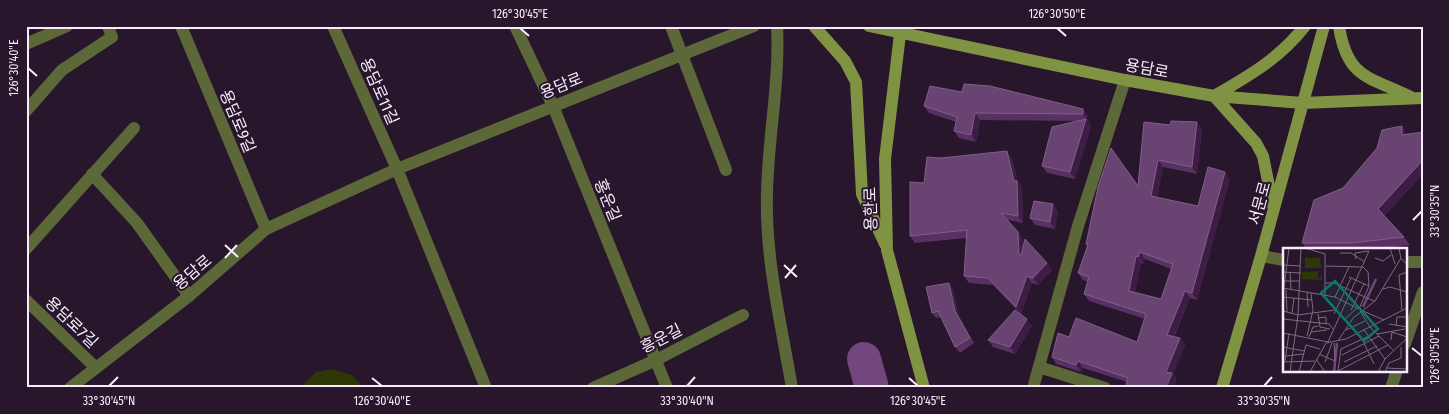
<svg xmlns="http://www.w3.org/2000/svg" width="1449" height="414" viewBox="0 0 1449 414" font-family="'Fira Sans Condensed','Noto Sans KR',sans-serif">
<rect width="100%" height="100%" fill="#27162c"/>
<path fill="#2d3806" d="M332,369L352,375L364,388H300L316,372Z"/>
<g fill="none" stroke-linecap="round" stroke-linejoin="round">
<path stroke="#72467e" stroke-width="34" d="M864,359L872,388"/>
<path stroke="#5c6838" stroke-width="12" d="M181,26L266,229
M333,26L397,169L486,388
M515,26L553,106L667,388
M671,26L726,170
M777,26C780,82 768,137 767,193C765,258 781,323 792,388
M26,44L67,26
M26,111L62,70L112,37L108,26
M92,174L137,223L189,296
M26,249L134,128
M1261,256L1284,260
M1405,262H1423
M1405,344L1423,292
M1039,367L1105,388
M593,388L656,360L743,315
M1033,388L1078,226L1125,80
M1391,388L1397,370"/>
<path stroke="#5c6838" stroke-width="12" d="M26,300L95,367
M70,388L189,296L266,229L397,169L754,26"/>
<path stroke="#809343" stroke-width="12" d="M814,26L845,61L856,82L862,194L885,244
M869,26L1125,80L1214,96L1303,103L1423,98
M901,26L885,159L887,250L924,388
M1339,26C1347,80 1371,77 1411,97
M1273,206L1263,156L1256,143L1214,96C1249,76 1280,58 1305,26
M1222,388L1261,256L1324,26"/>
</g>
<path fill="#583063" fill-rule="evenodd" d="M962,92L1083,109L1088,116V121L1091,126L1075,179L1047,173L1042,166L1077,121L980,120L976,142L959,138L954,131L956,122L929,113L924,106Z
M1170,125L1202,129L1197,174L1163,167L1157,198L1198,206L1230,179L1197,300L1190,298L1174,337L1180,338L1185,345L1173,374L1177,380L1127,382L1083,368L1081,372L1056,364L1052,357L1069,337L1137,342L1145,319L1089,301L1084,294L1088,282L1083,280L1078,273L1087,246L1086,244L1138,186ZM1145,259L1171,269L1161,299L1135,292L1141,263L1143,264Z
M941,158H1012L1018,182L1022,188L1023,223L1007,220L1023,239V245L1047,263L1052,270L1038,285L1032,283L1021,314L993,285L969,283L964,276L966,238L915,243L910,236L924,183Z
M1423,174L1384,216L1404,237L1410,245L1376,249H1307L1302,243L1343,188Z
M1058,211L1055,229L1035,225L1030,218Z
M953,289L959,316L974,343L960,353L955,347L941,317L936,318L932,313Z
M1032,326L1015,354L993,347L988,340Z"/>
<path fill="#3d1d46" d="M1083,109L1088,116V121L1083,114Z
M975,113L980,120L976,142L971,135Z
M1086,119L1091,126L1075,179L1070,172Z
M1197,122L1202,129L1197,174L1192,167Z
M1402,126L1407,134V143L1402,135Z
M1007,151L1012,158L1018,182L1022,188L1023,223L1018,216L1014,181Z
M1158,160L1163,167L1156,204L1151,196Z
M1423,160V174L1383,217L1378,209Z
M1225,172L1230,179L1197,300L1192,293Z
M1053,204L1058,211L1055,229L1050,222Z
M1018,232L1023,239L1024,262L1019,255Z
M1140,252L1145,259L1143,264L1138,257Z
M1136,256L1141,263L1134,298L1129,291Z
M1047,263L1052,270L1038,285L1033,278Z
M1027,276L1032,283L1021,314L1016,307Z
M949,283L953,289L959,316L974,343L955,311Z
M1185,291L1190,298L1171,342L1167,335Z
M1027,319L1032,326L1015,354L1010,347Z
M1180,338L1185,345L1173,374L1177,380L1174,388H1166V372Z
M1078,361L1083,368L1081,372L1076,365Z"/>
<path fill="#694473" stroke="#805f88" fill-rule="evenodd" d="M964,84L990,86L1083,109V114L975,113L971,135L954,131L957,117L924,106L930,86L962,92Z
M1086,119L1070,172L1042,166L1052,127Z
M1171,121L1197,122L1192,167L1158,160L1151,196L1198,206L1208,167L1225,172L1192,293L1185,291L1167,335L1180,338L1166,372L1172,373L1166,388H1125L1128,378L1078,361L1076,365L1052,357L1058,333L1069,337L1076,318L1137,342L1146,314L1084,294L1089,277L1078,273L1088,245L1086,244L1098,187L1111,148L1138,186L1144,122L1170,125ZM1140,252L1173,264L1161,299L1129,291L1136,256L1138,257Z
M1402,126V135L1423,132V160L1378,209L1404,237L1352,243H1302L1314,200L1343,188L1377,148L1382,130Z
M1007,151L1014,181H1017L1018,216L1001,213L1018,232L1019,255H1021L1025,239L1047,263L1033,278L1027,276L1016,307L988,278L964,276L967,230L910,236V182L924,183L927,157L941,158Z
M1034,201L1053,204L1050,222L1030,218Z
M949,283L955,311L970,338L955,347L938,311L932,313L926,287Z
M1015,310L1027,319L1010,347L988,340Z"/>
<path fill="none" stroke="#f8ecfc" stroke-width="2" d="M520,28L529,36M1057,28L1066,36M28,68L37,76M1413,220L1422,211M225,245L238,257M225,258L237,245M784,265L797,277M785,278L796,265M1412,348L1422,356M372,378L382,386M909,378L918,386M109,386L118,377M687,386L695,377M1264,386L1272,377"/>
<g text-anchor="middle" stroke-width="4" stroke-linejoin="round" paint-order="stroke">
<g font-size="16" fill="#f8ecfc" stroke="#27162c">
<text transform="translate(1147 68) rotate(11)" y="6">용담로</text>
<text transform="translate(561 85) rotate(-22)" y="6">용담로</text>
<text transform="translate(380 91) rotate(66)" y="6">용담로11길</text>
<text transform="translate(238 121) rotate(67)" y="6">용담로9길</text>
<text transform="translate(608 200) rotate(68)" y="6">홍운길</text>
<text transform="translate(1259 203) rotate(-75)" y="6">서문로</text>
<text transform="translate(870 209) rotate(-91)" y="6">용한로</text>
<text transform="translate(192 272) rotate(-40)" y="6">용담로</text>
<text transform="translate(72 322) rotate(44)" y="6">용담로7길</text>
<text transform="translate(661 338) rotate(-27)" y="6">흥운길</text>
</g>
</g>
<g transform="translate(1283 248)">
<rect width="124" height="124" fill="#27162c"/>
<path d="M36,10L39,20H22V10ZM35,23V31L39,27V32L19,31V24Z" fill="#2d3806"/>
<path fill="none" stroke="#72467e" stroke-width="2.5" d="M80,59L93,31M51,124L54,95"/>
<path fill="none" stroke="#7b6c7f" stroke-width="1" d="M22,0L42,6V47M107,0L112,16M116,0L118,11L124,16M57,5H68L82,14M92,10L100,13L108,7M0,17L18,18M0,24L18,25M7,24L8,42M66,29L86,38M0,33H17M43,35H51L91,53M0,40L52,49L76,61L86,38L85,24L80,19L43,18M100,41L107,39L124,44M3,42L4,64M24,44L25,59M0,47L6,0M0,49L29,52M52,49L66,19M68,62L81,36M119,62L116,27L124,24M0,63L15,67L52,62M77,63L87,79L110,102M80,63L101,72M9,65L11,50M35,66L37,79L47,81M51,66L68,30M35,70L43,69V76M0,71L46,76L51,82M62,71L75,59M106,76L124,79M113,77L114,69H124M63,82L82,73M81,82L102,111M28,84L44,82M0,85L45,94L86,3L72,5L73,11M94,86L122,81M24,88L30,62L28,45M26,89L30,79L35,78M79,91L91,116M108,92L109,84L124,89M55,93L70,70L92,53L118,10M0,99L21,103M36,106L52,113L51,95M59,107L96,88M2,108L20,106M33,111L42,124M2,113L6,85M0,114L32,113M42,114L49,95M61,114L94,98M103,120L124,121M55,123L105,97M55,123L58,101L86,88M7,124L15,67L18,0M16,124L23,97L37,101M27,124L43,95L63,91L124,60M95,124L102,111L124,90M102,124L106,115L118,110V99"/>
<path fill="#0f766e" fill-opacity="0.15" stroke="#0f766e" stroke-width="2.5" d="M52,33L95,81L81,93L38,45Z"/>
<rect width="124" height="124" fill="none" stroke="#f8ecfc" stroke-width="2.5"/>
</g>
<rect width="1449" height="414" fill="none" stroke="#27162c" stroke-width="55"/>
<rect x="28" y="28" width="1394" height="358" fill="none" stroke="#f8ecfc" stroke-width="2"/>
<g font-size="12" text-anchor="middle" fill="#f8ecfc">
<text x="520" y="18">126°30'45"E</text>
<text x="1057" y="18">126°30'50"E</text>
<text transform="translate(14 68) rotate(-90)" y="4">126°30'40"E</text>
<text transform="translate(1435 211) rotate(-90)" y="4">33°30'35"N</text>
<text transform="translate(1435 356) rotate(-90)" y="4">126°30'50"E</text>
<text x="109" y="405">33°30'45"N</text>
<text x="382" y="405">126°30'40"E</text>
<text x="687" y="405">33°30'40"N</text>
<text x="918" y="405">126°30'45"E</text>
<text x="1264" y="405">33°30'35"N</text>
</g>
</svg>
